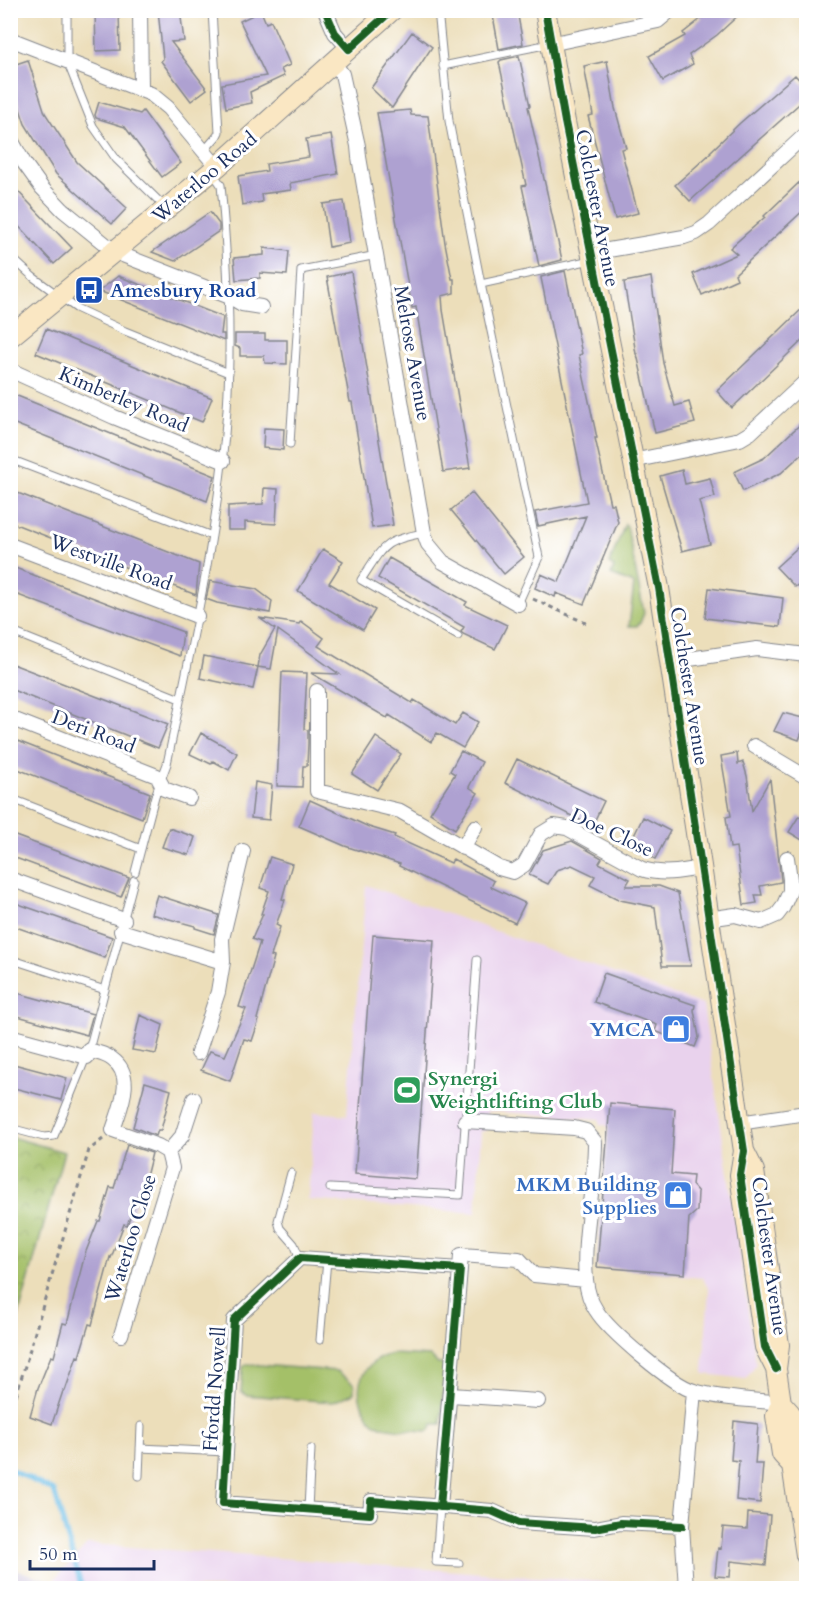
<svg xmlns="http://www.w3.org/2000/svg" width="817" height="1599" viewBox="0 0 817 1599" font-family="Cardo,serif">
<defs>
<pattern id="park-crowns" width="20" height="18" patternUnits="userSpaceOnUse" patternTransform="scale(1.5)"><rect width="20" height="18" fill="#a4c067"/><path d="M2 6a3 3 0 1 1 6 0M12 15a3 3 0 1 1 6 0" fill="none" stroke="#859c58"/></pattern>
</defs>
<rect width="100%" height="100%" fill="#fff"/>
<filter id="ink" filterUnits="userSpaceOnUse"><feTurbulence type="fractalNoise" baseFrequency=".0167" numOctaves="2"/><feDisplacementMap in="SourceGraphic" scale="12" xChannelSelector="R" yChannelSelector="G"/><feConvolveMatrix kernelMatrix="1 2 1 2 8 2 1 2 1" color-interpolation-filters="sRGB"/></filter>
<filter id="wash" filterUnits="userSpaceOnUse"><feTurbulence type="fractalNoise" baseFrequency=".008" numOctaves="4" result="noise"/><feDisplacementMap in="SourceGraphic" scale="24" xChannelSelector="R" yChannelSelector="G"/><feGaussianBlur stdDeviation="1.35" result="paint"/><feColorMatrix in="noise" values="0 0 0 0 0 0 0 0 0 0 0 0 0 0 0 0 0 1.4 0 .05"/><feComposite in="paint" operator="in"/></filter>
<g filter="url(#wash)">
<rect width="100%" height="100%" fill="#ecdeba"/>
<path fill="#e9d2ed" d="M366,885L703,1005L756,1364L746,1379L705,1374L703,1369L709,1290L703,1278L681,1276L680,1274L597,1267L608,1126L600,1124V1119L487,1111L486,1131H481L476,1213L308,1200L314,1112L347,1115Z
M88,1544L673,1587V1588H53V1581Z"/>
<path fill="#c9bfd7" d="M10,1568L53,1581V1588H11Z"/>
<path fill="#a4c067" stroke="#607862" stroke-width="1.5" d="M625,524L627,526L644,613L640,623L637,626H629L634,584L611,575L614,567L609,564Z
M393,1354L430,1356L438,1364H443L445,1366L441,1424H433L429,1431C415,1430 389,1431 377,1424C371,1421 368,1416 365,1410C350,1386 366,1358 393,1354Z
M247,1364L337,1371L354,1384V1393L333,1402L246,1395L241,1392L243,1367Z"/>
<path fill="url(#park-crowns)" stroke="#607862" stroke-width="1.5" d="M11,1137L64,1152L11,1343L10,1137Z"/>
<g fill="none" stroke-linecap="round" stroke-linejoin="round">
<path stroke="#6bbee7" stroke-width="5" d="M10,1469L54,1491L82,1588"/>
</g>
<g id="blocks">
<path fill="#aea1d1" d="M95,10H119L120,50L96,51Z
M158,10H180L184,41L171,42L207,89L191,101L161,61L163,59Z
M492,10H517L523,44L499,49Z
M695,10H744L717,35L689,55L693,64L663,81L649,56L685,36L683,33L702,18Z
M261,11L266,23L271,21L290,65L281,69L284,76L250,92L252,103L226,108L222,84L266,76L240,21Z
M412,32L432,47L392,108L371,88Z
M519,56L530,106L528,107L562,260L539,266L522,186L526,185L499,62L501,60Z
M28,60L45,113L77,162L127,208L112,224L56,174L25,124L10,79V66Z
M607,61L615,108L626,148L621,149L638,213L615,219L588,116L593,115L584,66Z
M795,75L807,88V97L690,201L675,185L711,153L710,152L740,123Z
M99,102L140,114L143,111L181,163L162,177L125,127L96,118L95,115Z
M410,110L411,115L428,116L445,243L452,279H454V293L442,296L443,310L470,468L443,472L416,307L412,308L377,113Z
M331,135L338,174L290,183L291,190L261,194L262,202L242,205L238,176L267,171L266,164L309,157L306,139Z
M807,175V207L735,274L737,279L702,295L693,274L737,254L730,248L765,217L764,216Z
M10,183L72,248L54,264L10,217Z
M344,201L350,243L329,247L323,204Z
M210,212L219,224V231L175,261L152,252Z
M264,248L289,251L287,275L260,273V278L236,280L234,258L264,255Z
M565,271L582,354L579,355L597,438H595L610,504H614L618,522L584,604L556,593L555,597L535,588L541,574L559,582L586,516L538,526L535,512L587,502L541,278V277Z
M351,272L393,525L372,528L352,402H350L327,277Z
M118,276L223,317L221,334H224V341L99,291Z
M651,277L663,363L675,406L689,402L695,423L655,433L637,354H636L624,282Z
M807,304V336L732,408L717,391Z
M46,329L212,398L202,422L36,353Z
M235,334H265V340H287V364L265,363L264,356H240V348L235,346Z
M10,393L215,476L207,501L10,422Z
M807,418V449L781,473L743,491L734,472L764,458Z
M264,428L284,429L283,450L263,448Z
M682,470L685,484L710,478L715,497L699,501L710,544L682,551L660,476Z
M264,488L278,489L276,524L245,522V530H228V506L263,504Z
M10,490L199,564L196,595L10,522Z
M472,493L524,557L504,574L451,510Z
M807,539V577L795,587L776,567Z
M323,549L343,561L329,583L375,610L363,630L298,591Z
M389,558L467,602L465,605L507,625L495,649L463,634L461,632L464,627L378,578Z
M10,566L183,632L180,656L10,592Z
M210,581L256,589L272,601L270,613L217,603L206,599Z
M709,588L783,598L780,627L705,618Z
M259,618L299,624L301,621L324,638L318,646L412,703L414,700L455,725L463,713L478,722L463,748L437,733L431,742L389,715L387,718L311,673L339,674L278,630L271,669L258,667L260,655L275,629Z
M204,656L258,667L253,689L200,678Z
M10,663L168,724L158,748L10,689Z
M282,672L307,673L304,729L308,730V743L307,766H303L302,787L277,786Z
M783,713L807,719L799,740L774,731Z
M201,733L237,753L229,770L213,761L211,764L190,754Z
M376,737L401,754L377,790L352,774Z
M10,738L150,793L142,818L10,766Z
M461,751L482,762L469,787L478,793L455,829L430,813L455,774L450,771Z
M737,753L738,764L743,762L747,776L752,811L770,779L781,880V882L760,886L762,895H755L757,903L744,905L736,847L730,848L726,817L731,816L721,756Z
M517,759L604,801L592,826L505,783Z
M255,782L272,785L269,820L251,818Z
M310,800L369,827L395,835L394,837L451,863L453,859L494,881L491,887L525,903L515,923L399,866L400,864L345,846L299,826Z
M799,816L807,823V843L789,832Z
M643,817L670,831L655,859L629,846Z
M169,828L195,837L189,855L162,847Z
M10,834L129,878L121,897L10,856Z
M572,841L602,858L599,863L630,879L626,886H659L678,893L691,966H662L655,907L620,900L590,885L595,876L572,865L557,870L548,884L529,875L543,850Z
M270,857L292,864L282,899L285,900L276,925L280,927L271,956L274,957L257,1019L259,1020L252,1041L244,1039L230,1081L201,1070L210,1051L225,1056L246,1009L239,1007L260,942L252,939L263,914H261L269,891L260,888Z
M157,895L219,915L214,934L195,928V926L151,914Z
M10,901L112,937L105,958L10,925Z
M373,935L434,940L416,1179L355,1174Z
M604,973L695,1005L694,1010L699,1037L695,1047L655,1031L657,1025L594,1002Z
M10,991L93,1014L87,1035L10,1014Z
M140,1015L163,1025L156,1054L132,1050Z
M10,1063L67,1078L61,1100L10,1087Z
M145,1082L171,1090L161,1130H158L156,1136L133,1127Z
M610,1103L675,1109L671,1174L693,1176L692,1185L698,1192L697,1211L689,1218L685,1274L597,1267Z
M127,1145L152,1153L142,1193L139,1192L127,1225L124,1224L111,1258L110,1257L92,1325L89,1324L79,1357L77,1356L65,1391H63L52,1424L30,1416L38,1388L51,1356L54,1357L63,1323L67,1324L85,1254L98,1221H100L110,1187L114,1188Z
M734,1421L758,1424L755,1464H763L760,1503L736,1500L739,1461L731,1460Z
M748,1513L770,1515L766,1565L731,1561L730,1577L715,1576L718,1548L721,1549L723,1527L747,1529Z"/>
</g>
</g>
<g filter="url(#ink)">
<use href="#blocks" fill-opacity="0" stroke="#84868c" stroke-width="1.5"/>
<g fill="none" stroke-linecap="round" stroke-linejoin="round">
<g stroke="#84868c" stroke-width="9">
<path id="lane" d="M67,10V61L93,126L116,159L164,206
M438,10L449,121L481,284L591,260
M443,66L549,44
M204,151L217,136L219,132L212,10
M10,256L33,277L76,308L125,331L229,373
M481,284L539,557L518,604
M290,444L301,270L377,255
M10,459L212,536
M424,533C381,541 384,546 361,580L458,636
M10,631L180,699
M10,798L141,849
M135,872L155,796L167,764C191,647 219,529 227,409C232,334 228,260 221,185L213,173
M10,959L105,990
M10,1128L44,1137L54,1136L89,1050L134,880
M291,1173L278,1221L280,1228L294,1244L300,1258
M330,1188L460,1195L477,960
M320,1340L327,1260
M140,1448L226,1452
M139,1476L141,1426
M440,1507L436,1562L459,1563
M308,1509L311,1449"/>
</g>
<g stroke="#84868c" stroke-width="16">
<path id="street" d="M140,10L141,89
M325,10L335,33L349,49
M10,39L151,94L168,108L217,167
M550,44L658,21L671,10
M334,63L342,74L358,146L359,157L424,533L428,544L443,562L518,604
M10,138L24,163L42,188L63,210L115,252L230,297L242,304L261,307
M591,253L684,237L696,233L709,224L806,134
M10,370L114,417L223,461
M632,461L740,439L750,433L806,381
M10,545L197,616
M669,662L757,649L806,655
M317,691V791L400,811L499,868L513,872L524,865L541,834L554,826L567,828L642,869C661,875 680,872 700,868
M10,718L157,776L164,789L189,798
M754,746L806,777
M463,848L475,827
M10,879L124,920
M708,919L735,915L761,922L777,915L783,907L790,891V879L787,858
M121,931L223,962
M10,1036L87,1057
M89,1050C97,1053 106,1054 112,1059C136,1076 120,1108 113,1130L158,1146L168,1152L172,1168L121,1335
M198,1053L218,992L223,962L222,939L243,851
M465,1121L574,1128L586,1131L595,1142C595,1187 582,1236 586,1280C587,1290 590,1301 596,1310C608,1330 672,1385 694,1391C721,1399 753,1400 781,1403
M739,1123L806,1113
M168,1152L182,1136L194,1099
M460,1269L461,1255L519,1259L534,1275L586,1280
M451,1395L538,1401
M440,1507L460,1269L300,1258L234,1320L223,1503L370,1514L371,1501L492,1511L519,1523L595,1528L621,1523L682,1526
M686,1588L682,1526L694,1391"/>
</g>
<g stroke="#84868c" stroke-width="22">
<path id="secondary" d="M545,10L565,122L659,588L744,1151L740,1175L765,1347L776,1369
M10,337L217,167L392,10
M744,1151L754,1171L779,1345L776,1369L781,1403L776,1416L782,1454L792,1465L806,1555
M781,1403L790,1413L798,1450L792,1465"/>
</g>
<path stroke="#84868c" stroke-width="3" stroke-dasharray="4.5 4.5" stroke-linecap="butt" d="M533,599L586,623
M11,1413L89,1150L103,1139"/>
<use href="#lane" stroke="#fff" stroke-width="7"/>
<use href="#street" stroke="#fff" stroke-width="14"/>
<use href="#secondary" stroke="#fae7c3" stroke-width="20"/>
<g stroke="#fff" stroke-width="11">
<path id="cycleway" d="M325,10L335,33L349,49L392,10
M545,10L565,122L659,588L744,1151L740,1175L765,1347L776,1369
M440,1507L460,1269L300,1258L234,1320L223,1503L370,1514L371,1501L492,1511L519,1523L595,1528L621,1523L682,1526"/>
</g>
<use href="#cycleway" stroke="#1b5e20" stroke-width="8"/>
</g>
</g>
<defs>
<g id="bus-square" transform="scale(1.5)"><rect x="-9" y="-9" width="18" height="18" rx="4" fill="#1a4fb4" stroke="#fff"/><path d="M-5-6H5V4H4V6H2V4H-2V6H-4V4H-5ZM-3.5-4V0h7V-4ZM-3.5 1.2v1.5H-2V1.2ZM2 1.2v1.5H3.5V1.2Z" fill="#fff"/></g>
<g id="shop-square" transform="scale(1.5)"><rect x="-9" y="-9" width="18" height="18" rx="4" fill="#3f7fe0" stroke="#fff"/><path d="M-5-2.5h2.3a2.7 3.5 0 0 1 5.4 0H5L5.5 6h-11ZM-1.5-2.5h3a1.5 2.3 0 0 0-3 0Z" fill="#fff"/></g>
<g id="stadium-square" transform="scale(1.5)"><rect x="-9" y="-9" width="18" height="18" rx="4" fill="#2e9e5b" stroke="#fff"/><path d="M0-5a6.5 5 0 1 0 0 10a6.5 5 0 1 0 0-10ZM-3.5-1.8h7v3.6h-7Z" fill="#fff"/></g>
</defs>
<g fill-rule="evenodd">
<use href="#bus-square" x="89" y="290"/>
<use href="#shop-square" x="676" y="1029"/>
<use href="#stadium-square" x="407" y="1090"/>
<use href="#shop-square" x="678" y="1195"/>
</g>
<g text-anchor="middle" stroke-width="6" stroke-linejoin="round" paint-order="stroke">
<g font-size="20" fill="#1b2f5e" stroke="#fff">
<text transform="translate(204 177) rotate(-40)" y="7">Waterloo Road</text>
<text transform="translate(598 208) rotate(79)" y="7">Colchester Avenue</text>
<text transform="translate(413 353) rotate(80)" y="7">Melrose Avenue</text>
<text transform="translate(124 399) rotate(23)" y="7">Kimberley Road</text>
<text transform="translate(111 562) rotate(20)" y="7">Westville Road</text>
<text transform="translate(690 686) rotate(81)" y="7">Colchester Avenue</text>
<text transform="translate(94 731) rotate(21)" y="7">Deri Road</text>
<text transform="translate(612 832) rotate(25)" y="7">Doe Close</text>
<text transform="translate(130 1238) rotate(-73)" y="7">Waterloo Close</text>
<text transform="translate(770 1256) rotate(82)" y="7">Colchester Avenue</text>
<text transform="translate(214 1389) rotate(-86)" y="7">Ffordd Nowell</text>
</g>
<g font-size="20" font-weight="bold" fill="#164399" stroke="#fff" text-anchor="start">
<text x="110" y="297">Amesbury Road</text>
</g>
<g font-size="20" font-weight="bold" fill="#366cbe" stroke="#fff" text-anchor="end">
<text x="655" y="1036">YMCA</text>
<text x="657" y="1191">MKM Building<tspan x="657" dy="23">Supplies</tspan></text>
</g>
<g font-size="20" font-weight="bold" fill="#27864d" stroke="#fff" text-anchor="start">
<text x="428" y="1085">Synergi<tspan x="428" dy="23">Weightlifting Club</tspan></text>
</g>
</g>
<rect width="817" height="1599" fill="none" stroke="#fff" stroke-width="36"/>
<path d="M30 1560v9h124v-9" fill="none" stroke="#1b2f5e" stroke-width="3"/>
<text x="39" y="1560" font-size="18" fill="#1b2f5e" stroke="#ffffff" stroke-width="4.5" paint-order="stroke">50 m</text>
</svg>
